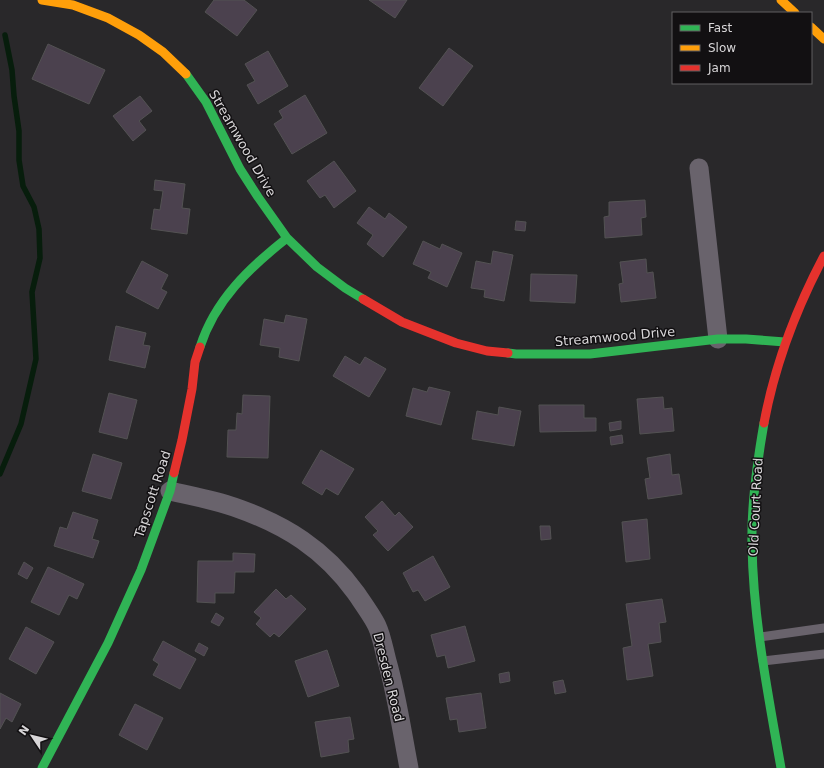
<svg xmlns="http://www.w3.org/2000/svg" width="824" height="768" viewBox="0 0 824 768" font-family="'DejaVu Sans',sans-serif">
<rect width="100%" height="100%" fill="#29282a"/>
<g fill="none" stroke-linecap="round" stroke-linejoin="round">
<path stroke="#071d0c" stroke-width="5.5" d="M0,474L21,424L36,359L32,292L40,258L39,229L34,207L23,186L19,160V131L14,96L12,70L5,35"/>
</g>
<path fill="#4b414e" stroke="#535253" d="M214,0H244L257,10L237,36L205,12Z
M369,0H407L395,18Z
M48,44L105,70L89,104L32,79Z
M449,48L473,66L443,106L419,88Z
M268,51L288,86L258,104L247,85L255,81L245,64Z
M305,95L327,133L292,154L274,124L283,118L279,111Z
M140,96L152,111L139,121L146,130L133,141L113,116Z
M334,161L356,191L334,208L325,195L320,198L307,181Z
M155,180L185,184L182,208L190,209L187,234L151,229L154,209L160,210L163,191L154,190Z
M645,200L646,217L641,218L642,235L605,238L604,217L609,216V202Z
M369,207L385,219L389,213L407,227L383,257L367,244L373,235L357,223Z
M516,221L526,222L525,231L515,230Z
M423,241L440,249L442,244L462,253L447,287L428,278L431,272L413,264Z
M493,251L513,255L504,301L484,297L485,290L471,288L476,261L491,264Z
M646,259L647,273L653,272L656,298L621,302L619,284L623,283L620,262Z
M142,261L168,275L161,289L167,292L158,309L126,292Z
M531,274L577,275L575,303L530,301Z
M286,315L307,319L299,361L279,357L280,348L260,345L264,319L284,323Z
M116,326L146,333L143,345L150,346L145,368L109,360Z
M345,356L360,365L365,357L386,369L369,397L333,376Z
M429,387L450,392L441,425L406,416L413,388L427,392Z
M109,393L137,400L127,439L99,432Z
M243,395L270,396L268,458L227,457L228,430H236L237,413L242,414Z
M663,397L664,409L672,408L674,431L640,434L637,399Z
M539,405H584V418H596V431L540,432Z
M499,407L521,411L514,446L472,439L477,411L498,415Z
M621,421V429L610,431L609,423Z
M622,435L623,443L611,445L610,437Z
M321,450L354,469L338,495L326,488L322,495L302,483Z
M93,454L122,463L111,499L82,491Z
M670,454L672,475L679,474L682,494L648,499L645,479L650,478L647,458Z
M382,501L395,516L399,512L413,527L388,551L373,535L378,531L365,517Z
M73,512L98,520L92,539L99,541L93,558L54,546L60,527L67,529Z
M647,519L650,559L626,562L622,522Z
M540,526H550L551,539L541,540Z
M233,553L255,554L254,572H235L234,593H215V603L197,602L198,561H233Z
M433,556L450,587L425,601L418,590L413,592L403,573Z
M24,562L33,568L27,579L18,574Z
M48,567L84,584L77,599L69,595L59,615L31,602Z
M276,589L286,599L291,595L306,609L279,637L274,633L270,637L256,624L261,618L254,612Z
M662,599L666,622L659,623L661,642L648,644L653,676L627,680L623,648L632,646L626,604Z
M216,613L224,618L219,626L211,622Z
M465,626L475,661L448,668L445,655L437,657L431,635Z
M26,627L54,642L36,674L9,659Z
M163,641L196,659L180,689L153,675L159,664L153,660Z
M199,643L208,648L204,656L195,651Z
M327,650L339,686L308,697L295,661Z
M509,672L510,681L500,683L499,674Z
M563,680L566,692L555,694L553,682Z
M0,693L21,704L12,722L6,718L0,729Z
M481,693L486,728L459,732L457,719L450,720L446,698Z
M135,704L163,718L147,750L119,735Z
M350,717L354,739L348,740L349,752L321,757L315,722Z"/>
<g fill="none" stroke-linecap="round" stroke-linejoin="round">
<path stroke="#69636c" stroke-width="9" d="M760,637L824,628
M763,661L824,654"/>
<path stroke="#69636c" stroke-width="19" d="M699,168L718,339
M170,491C191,496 214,500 234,507C286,525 324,549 356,593C362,602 373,617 377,626C382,637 384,650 387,661C397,696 402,732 409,768"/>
<path stroke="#30b455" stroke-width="9" d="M186,74L206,102L240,169L258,197L287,238L317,267L345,288L363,299
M200,347C215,300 249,268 287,238
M508,353L516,354H590L718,339H746L785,342
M764,423C757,463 751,504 752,544C753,619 768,694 781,768
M42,768L108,643L141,570L170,491L174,473"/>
<path stroke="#ff9f0a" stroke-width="9" d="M42,0L73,5L108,18L139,35L163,52L186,74
M781,0L795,13
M811,27L824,39"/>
<path stroke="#e5322d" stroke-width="9" d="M363,299L402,322L456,343L487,351L508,353
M764,423C775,364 796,309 824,256
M174,473L182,440L192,389L195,362L200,347"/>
</g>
<g text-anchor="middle" stroke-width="3" stroke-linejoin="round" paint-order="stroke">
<g font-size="13" fill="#d8d6d8" stroke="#121012">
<text transform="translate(243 143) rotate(60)" y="5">Streamwood Drive</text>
<text transform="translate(615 336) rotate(-5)" y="5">Streamwood Drive</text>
<text transform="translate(152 494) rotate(-72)" y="5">Tapscott Road</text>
<text transform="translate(755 507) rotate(-87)" y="5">Old Court Road</text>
<text transform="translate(389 677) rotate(76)" y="5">Dresden Road</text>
</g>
</g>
<rect x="672" y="12" width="140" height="72" fill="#121012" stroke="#615f61"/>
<rect x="680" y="25" width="20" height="6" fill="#30b455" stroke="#615f61"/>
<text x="708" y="32" font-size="12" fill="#d8d6d8">Fast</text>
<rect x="680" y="45" width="20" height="6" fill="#ff9f0a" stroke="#615f61"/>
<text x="708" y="52" font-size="12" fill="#d8d6d8">Slow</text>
<rect x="680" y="65" width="20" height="6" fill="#e5322d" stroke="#615f61"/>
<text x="708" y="72" font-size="12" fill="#d8d6d8">Jam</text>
<g transform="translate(32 736) rotate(305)" stroke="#121012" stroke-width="3" paint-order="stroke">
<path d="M0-3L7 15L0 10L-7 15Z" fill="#d8d6d8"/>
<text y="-6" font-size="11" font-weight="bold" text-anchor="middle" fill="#d8d6d8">N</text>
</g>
</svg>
